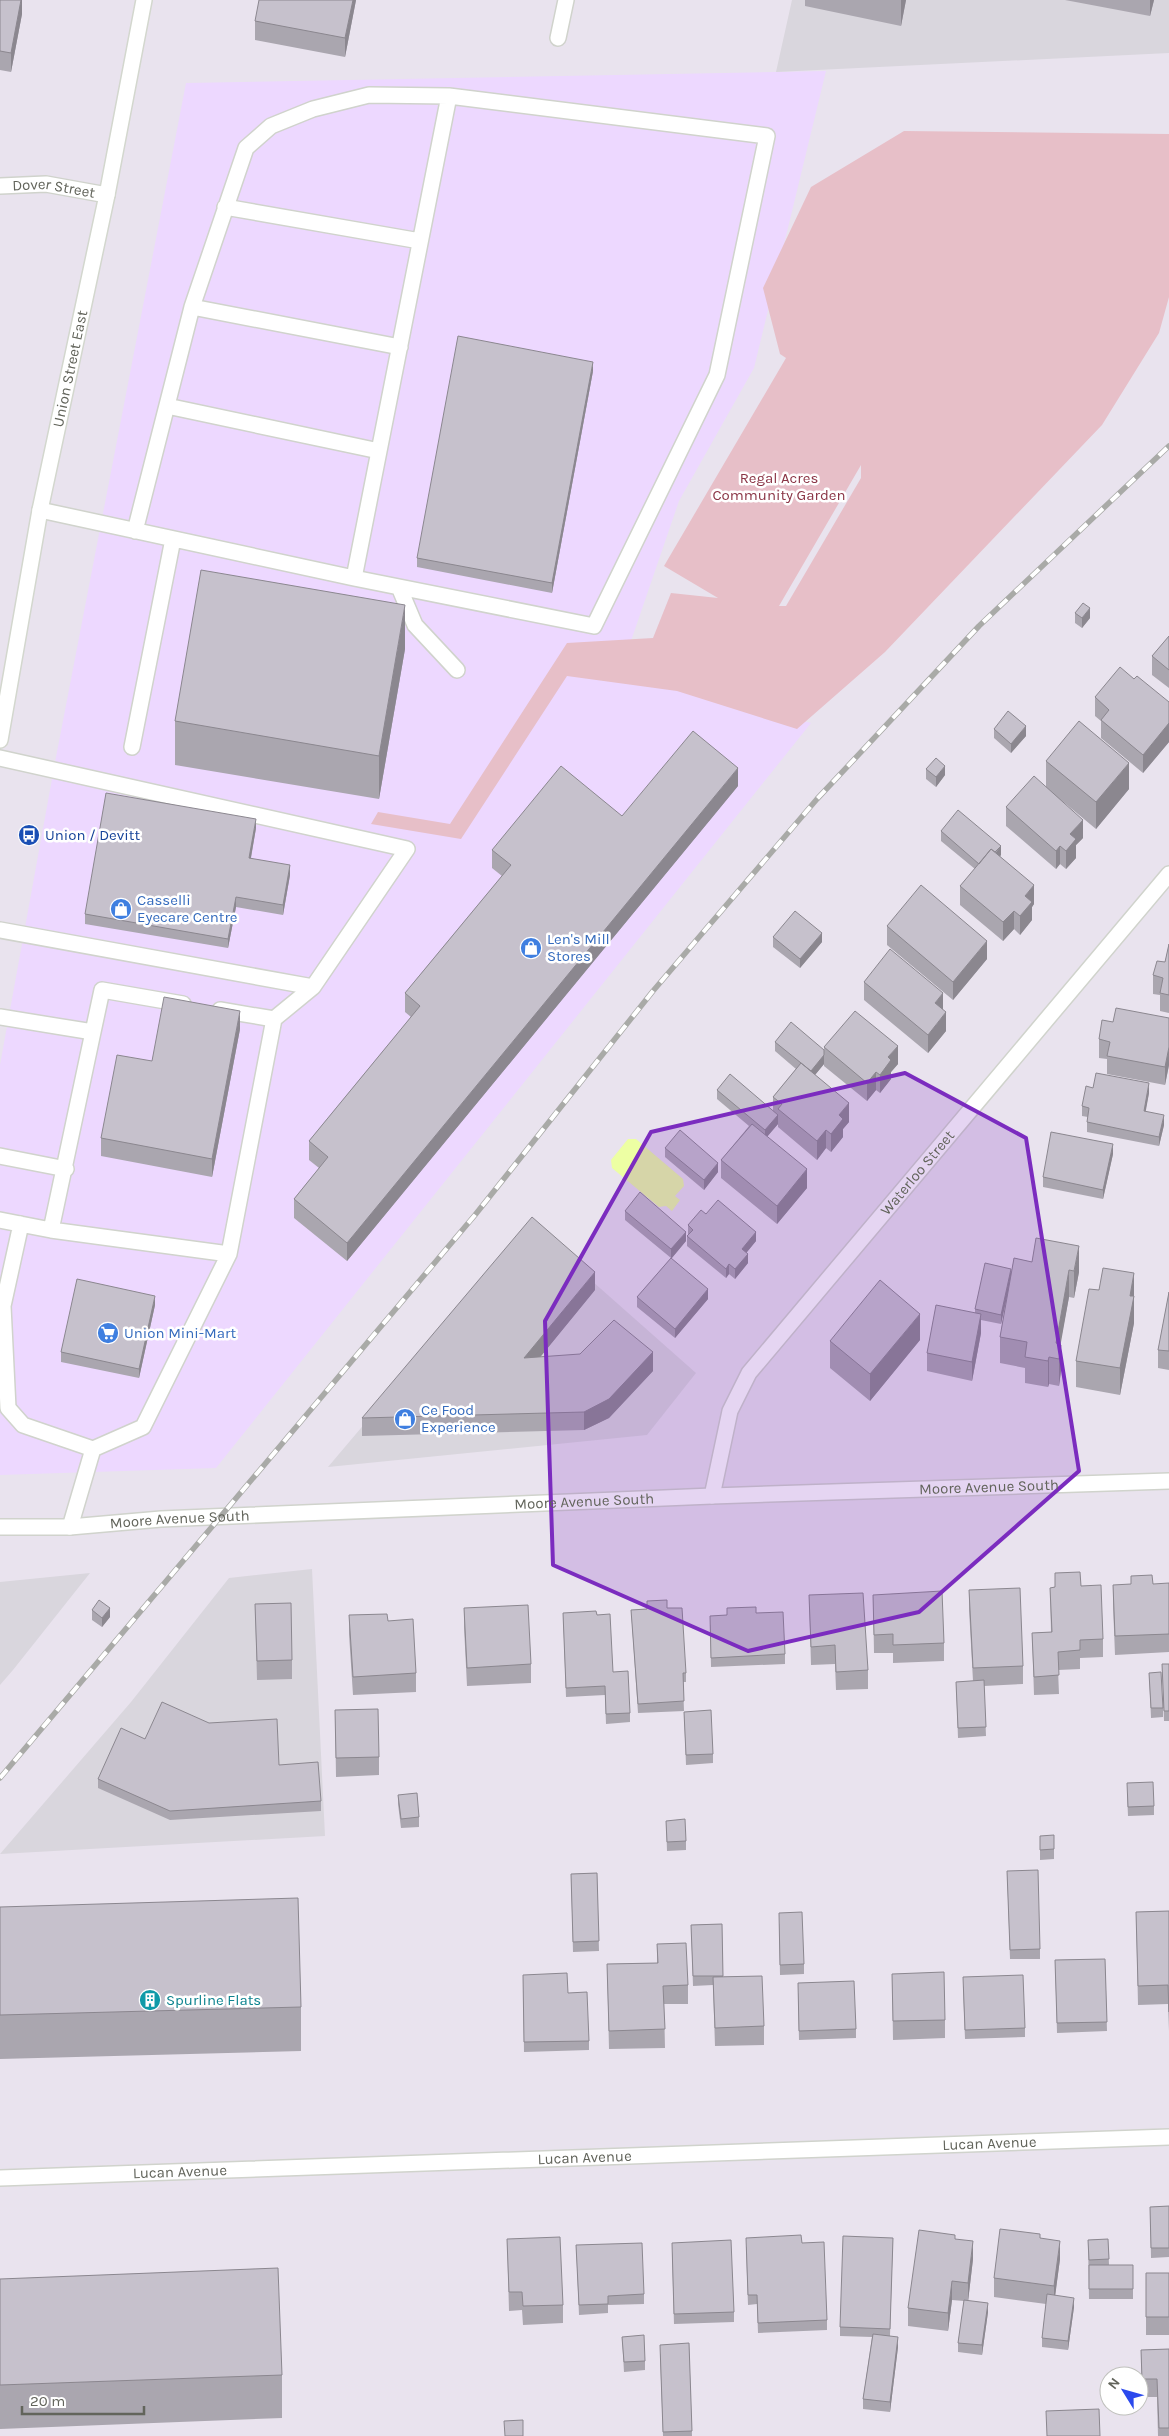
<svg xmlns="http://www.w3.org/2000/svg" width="1169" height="2436" viewBox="0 0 1169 2436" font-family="Karla,sans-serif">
<rect width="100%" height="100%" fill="#e9e3ee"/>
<path fill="#edd8ff" d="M826,71L754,368L679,501L620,673L811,723L216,1468L0,1475V1065L56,757L186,83Z"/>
<path fill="#d9d6dd" d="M792,0H1169V53L776,72Z
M531,1227L696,1373L647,1435L328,1467Z
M312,1569L325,1836L0,1854L131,1702L229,1578Z
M90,1573L13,1670L0,1685V1582Z"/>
<path fill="#e7bfc8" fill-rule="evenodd" d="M904,131L1169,134V297L1159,333L1102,425L885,652L797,729L677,691L567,676L461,839L371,824L378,812L450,824L567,643L653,638L671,593L718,598L664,566L786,358L780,354L763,288L811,187ZM861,465V478L786,606H779Z"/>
<path fill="#edffa3" d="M628,1139H636L683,1179L684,1186L675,1196L680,1200L672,1211L666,1206L659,1207L612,1168L611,1160Z"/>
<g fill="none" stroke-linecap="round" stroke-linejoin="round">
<g stroke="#d0d3cc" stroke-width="18">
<path id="lane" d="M558,38L566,0
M225,207L420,241
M192,307L246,148L271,126L313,109L369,95L449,96
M167,406L379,451
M40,510L354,578L594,626L717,375L767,136L449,96L354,578
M135,531L192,307L400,347
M399,587L415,625L457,670
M132,747L173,539
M0,758L407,849L313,987L274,1019
M0,930L313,987
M0,1017L93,1032L51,1230
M93,1032L102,990L183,1004
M0,1156L66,1169
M0,1220L51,1230L229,1254
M21,1224L3,1306L8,1408L23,1425L93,1449
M70,1527L93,1449L143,1427L229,1254L274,1019L220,1010"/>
</g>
<g stroke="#d0d3cc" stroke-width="18">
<g id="street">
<path id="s1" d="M0,186L46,184L107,195"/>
<path id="s2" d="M712,1496L730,1411L749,1373L1169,874"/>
<path id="s3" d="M0,1527H70L161,1519L712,1496L1169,1481"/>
<path id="s4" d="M0,2178L1169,2137"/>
</g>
</g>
<g stroke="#d3d7ce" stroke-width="18">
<g id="secondary">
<path id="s5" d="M0,740L40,510L107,195L144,0"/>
</g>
</g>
<use href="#lane" stroke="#fff" stroke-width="15"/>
<use href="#street" stroke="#fff" stroke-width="15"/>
<use href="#secondary" stroke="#fff" stroke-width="15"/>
<g stroke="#a9aaa7" stroke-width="5.5">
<path id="rail" d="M0,1778L475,1215L653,991L817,799L979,626L1169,446"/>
</g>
<use href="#rail" stroke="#fff" stroke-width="4" stroke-dasharray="11" stroke-linecap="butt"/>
</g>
<path fill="#aaa6af" d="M0,0H22V14L11,72L0,70Z
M356,0L345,57L255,40V21Z
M805,0H906L901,26L805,6Z
M1065,0H1154L1150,16Z
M593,371L552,593L417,567V558Z
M1075,613L1090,618L1082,628L1075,623Z
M1169,636V688L1152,675V656Z
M405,649L379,799L175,765V721Z
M1134,679L1169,702V742L1143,773L1101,738V721L1095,716V697Z
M994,729L1026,736L1011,753L994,738Z
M1046,761L1129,789L1096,829L1061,800L1083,838L1076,845V858L1066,869L1060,864L1056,869L1006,826V807L1046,787Z
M926,769L945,775L936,787L926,779Z
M738,786L347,1261L294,1218V1199L319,1168L309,1160V1141L411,1017L405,1012V993L502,876L492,868V850Z
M256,828L251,858L290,875L283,915L236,907L228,948L85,924V914Z
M941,831L1001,855L1000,856L1034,904L1032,907V920L1020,935L1014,929L1003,941L960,905V886L975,869L941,841Z
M887,926L987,959L953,1000L887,945Z
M773,937L822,942L800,968L773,947Z
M1169,944V1013L1160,1011V995L1153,994V975L1165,962Z
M864,982L946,1031L928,1053L864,1000Z
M1169,1018V1065L1165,1085L1107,1074V1059L1099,1058V1039L1113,1022Z
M240,1029L212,1177L101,1156V1138Z
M775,1042L824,1050V1047L898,1064L891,1072V1079L880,1093L876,1090L867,1101L824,1066V1064L815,1075L849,1122L843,1129V1137L831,1152L826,1148L817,1160L778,1127V1119V1124L767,1137L807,1188L777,1224L721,1178V1160L749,1126L717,1099V1090L773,1111V1097L796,1069L775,1051Z
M1093,1088L1149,1093L1145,1112L1164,1125L1159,1146L1087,1132V1122L1088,1117L1082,1116V1106Z
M665,1148L718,1172L704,1190L665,1157Z
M1113,1154L1103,1199L1043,1187V1177Z
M625,1211L686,1241L671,1259L708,1299L675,1338L637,1307V1297L671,1258L625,1220Z
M706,1214L756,1241L747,1252L748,1263L735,1279L729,1274L726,1278L687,1246V1236L688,1235V1225Z
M1014,1258L1079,1272L1074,1298L1069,1297L1060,1344L1061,1371L1059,1386L1049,1384L1048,1387L1025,1383V1368L1000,1363V1337L1007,1295L1001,1324L981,1320V1333L972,1381L927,1371V1353L975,1313V1309L1011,1275Z
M1134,1273V1323L1120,1395L1076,1387V1361L1099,1290Z
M595,1290L540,1357L653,1371L609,1418L584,1430L362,1436V1418Z
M1169,1292V1370L1158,1368V1350Z
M155,1305L139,1378L61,1362V1352Z
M920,1340L870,1401L830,1368V1341Z
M1055,1573L1081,1586L1103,1639V1657L1080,1658V1669L1058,1670L1059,1694L1034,1695L1032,1633L1051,1632L1050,1588L1055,1587Z
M1153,1584L1169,1590V1652L1115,1655L1113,1604V1585Z
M969,1590L1023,1666V1684L984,1686L986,1736L958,1738L956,1682L973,1681L969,1609Z
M809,1595L868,1670V1689L836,1690L835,1664L811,1665Z
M873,1595L944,1643V1661L893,1663V1653H874Z
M255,1604L292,1660V1679L257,1680Z
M464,1608L531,1664V1683L467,1686L464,1627Z
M667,1608L686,1673V1682H683L684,1711L638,1713L631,1610Z
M92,1610L110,1617L102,1627L92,1620Z
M563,1613L613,1672L630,1713V1722L606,1724L605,1695L566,1697Z
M756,1613L785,1654V1664L711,1667L710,1625Z
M349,1615L388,1621L416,1673V1692L353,1695L349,1634Z
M1162,1664H1169V1721H1164Z
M1149,1673L1163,1708V1717L1151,1718Z
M335,1710L379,1757V1775L336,1777Z
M684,1712L713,1754V1763L686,1765Z
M279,1765L321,1801V1811L170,1820L98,1788V1779Z
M1127,1793L1154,1806V1815L1128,1816Z
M398,1795L419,1817V1827L401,1828L398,1804Z
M666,1821L686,1841V1850L667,1851Z
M1040,1836L1054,1849V1859L1040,1860Z
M1007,1871L1040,1949V1959H1010Z
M597,1873L599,1951L573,1952L571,1874Z
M0,1907L301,2007V2051L0,2059Z
M1169,1911V2031L1168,2004L1138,2005L1136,1912Z
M779,1923L804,1964V1974L780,1975Z
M722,1924L723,1977L764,2026V2045L715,2046L713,1985L693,1986L691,1925Z
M657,1944L688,1985V2004H664L665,2048L609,2049L607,1964L657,1963Z
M1105,1959L1107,2031L1057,2033L1055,1960Z
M892,1974L945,2020V2038L893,2040Z
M523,1975L568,1993L589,2041V2050L524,2052Z
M963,1986L1025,2028V2037L965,2039Z
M798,1993L856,2029V2038L799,2040Z
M1169,2206V2257L1151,2258L1150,2207Z
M893,2238L890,2336L898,2347L890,2412L863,2409V2399L872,2337L840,2336V2327Z
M1040,2238L1060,2259L1055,2295L1074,2307L1068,2350L1042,2347V2338L1046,2304L994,2297V2278Z
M507,2239L563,2305V2323L523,2325L522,2310L509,2311Z
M955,2239L973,2259L968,2301L988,2312L982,2355L958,2352V2343L964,2301L952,2300L948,2331L908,2326V2308Z
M1108,2239L1109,2265H1133V2299H1089L1088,2240Z
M802,2243L827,2320V2330L758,2333L757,2304L748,2305L746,2247Z
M576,2245L644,2294V2304L608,2305V2313L579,2315Z
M672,2252L734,2312V2322L674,2324Z
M1146,2273H1169V2335H1146Z
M0,2279L282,2375V2418L0,2429Z
M622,2337L645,2361V2370L624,2372Z
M689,2343L692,2436H663L660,2354Z
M1169,2349V2436H1158L1157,2397H1142L1141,2350Z"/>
<path fill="#8b878f" d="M21,0H22V14L11,72V53Z
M353,0H356L345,57V38Z
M901,0H906L901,26Z
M1150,0H1154L1150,16Z
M593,362V371L552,593V583Z
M405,605V649L379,799V756Z
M1090,608V618L1082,628V618Z
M1169,723V742L1143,773V755Z
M1026,726V736L1011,753V744Z
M1129,763V789L1096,829V802Z
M945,766V775L936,787V777Z
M738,768V786L347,1261V1243Z
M256,819V828L249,868V858Z
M1083,820V838L1076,845V858L1066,869V851L1070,834Z
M1001,846V855L983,876V867Z
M1060,846V864L1056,869V851Z
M290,865V875L283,915V905Z
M1034,885V904L1032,907V920L1020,935V916L1025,896Z
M236,897V907L228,948V939Z
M1014,911V929L1003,941V922Z
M822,933V942L800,968V959Z
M987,941V959L953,1000V982Z
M943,993V1012L935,1003Z
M240,1011V1029L212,1177V1159Z
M946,1012V1031L928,1053V1035Z
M898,1046V1064L891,1072V1079L880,1093V1075L888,1057Z
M1169,1047V1065L1165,1085V1067Z
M824,1055V1064L810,1081V1072Z
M876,1072V1090L867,1101V1083Z
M1149,1083V1093L1144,1121V1111Z
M849,1103V1122L843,1129V1137L831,1152V1134L839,1115Z
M778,1115V1124L765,1139V1130Z
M1164,1115V1125L1159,1146V1137Z
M826,1130V1148L817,1160V1141Z
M1113,1144V1154L1103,1199V1190Z
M718,1163V1172L704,1190V1180Z
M807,1169V1188L777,1224V1206Z
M686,1232V1241L671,1259V1249Z
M756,1232V1241L742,1258V1249Z
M1079,1246V1272L1074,1298V1271Z
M748,1254V1263L735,1279V1269Z
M729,1264V1274L726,1278V1269Z
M1011,1269V1279L1001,1324V1315Z
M1069,1270V1297L1058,1359L1056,1343Z
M595,1272V1290L524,1377V1358Z
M1134,1273V1323L1120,1395V1368L1130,1296Z
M708,1289V1299L675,1338V1329Z
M155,1296V1305L139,1378V1369Z
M920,1314V1340L870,1401V1374Z
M981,1314V1333L972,1381V1362Z
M1061,1345V1371L1059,1386V1359Z
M653,1352V1371L609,1418L584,1430V1412Z
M1049,1357V1384L1048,1387V1361Z
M110,1608V1617L102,1627V1618Z
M973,2241V2259L968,2302V2283Z
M1060,2241V2259L1054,2305V2286Z
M952,2281V2300L948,2331V2313Z
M1074,2298V2307L1068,2350V2341Z
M988,2303V2312L982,2355V2345Z
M898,2337V2347L890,2412V2402Z"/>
<path fill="#c6c1cc" stroke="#8b878f" d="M0,0H21L11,53L0,51Z
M259,0H353L345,38L255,21Z
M458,336L593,362L552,583L417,558Z
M201,570L405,605L379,756L175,721Z
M1083,603L1090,608L1082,618L1075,613Z
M1169,636V670L1152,656Z
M1120,667L1134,679L1137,676L1169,702V723L1143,755L1101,720L1109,710L1095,697Z
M1008,711L1026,726L1011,744L994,729Z
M1079,721L1129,763L1096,802L1046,761Z
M693,731L738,768L347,1243L294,1199L328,1157L309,1141L420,1006L405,993L511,865L492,850L561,766L622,816Z
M936,758L945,766L936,777L926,769Z
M1034,776L1083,820L1070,834L1076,839L1066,851L1060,846L1056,851L1006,807Z
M106,793L256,819L249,858L290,865L283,905L236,897L228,939L85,914Z
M958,810L1001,846L995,852L991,849L979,864L941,831Z
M991,849L1034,885L1025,896L1032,902L1020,916L1014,911L1003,922L960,886Z
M921,885L987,941L953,982L887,926Z
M795,911L822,933L800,959L773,937Z
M1169,944V995L1160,993L1163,978L1153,975L1157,961L1165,962Z
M890,949L943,993L935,1003L946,1012L928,1035L864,982Z
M164,997L240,1011L212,1159L101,1138L117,1055L152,1061Z
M1116,1008L1169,1018V1047L1165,1067L1107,1056L1110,1042L1099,1039L1102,1020L1113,1022Z
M855,1011L898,1046L888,1057L891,1060L880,1075L876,1072L867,1083L824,1047Z
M791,1022L824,1050V1055L811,1071L775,1042Z
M801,1063L849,1103L839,1115L843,1119L831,1134L826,1130L817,1141L778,1109L782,1104L773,1097Z
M1096,1073L1149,1083L1144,1111L1164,1115L1159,1137L1087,1122L1089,1108L1082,1106L1086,1086L1093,1088Z
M730,1074L778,1115L765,1130L717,1090Z
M752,1124L807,1169L777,1206L721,1160Z
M680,1130L718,1163L704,1180L665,1148Z
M1051,1132L1113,1144L1103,1190L1043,1177Z
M640,1192L686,1232L671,1249L625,1211Z
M718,1200L756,1232L742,1249L748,1254L735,1269L729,1264L726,1269L687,1236L693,1230L688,1225L701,1210L706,1214Z
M532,1217L595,1272L524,1358L580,1354L614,1320L653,1352L609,1399L584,1412L362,1418Z
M1036,1238L1079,1246L1074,1271L1069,1270L1056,1343L1061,1345L1059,1359L1049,1357L1048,1361L1025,1357L1027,1342L1000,1337L1014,1258L1032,1262Z
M671,1258L708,1289L675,1329L637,1297Z
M985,1263L1011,1269L1001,1315L975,1309Z
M1103,1268L1134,1273L1130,1296H1134L1120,1368L1076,1361L1089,1289L1099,1290Z
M77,1279L155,1296L139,1369L61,1352Z
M880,1280L920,1314L870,1374L830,1341Z
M1169,1292V1351L1158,1350Z
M936,1305L981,1314L972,1362L927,1353Z
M1080,1572L1081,1586L1101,1585L1103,1639L1080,1640V1650L1058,1652L1059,1675L1034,1677L1032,1633L1052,1632L1050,1588L1055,1587V1573Z
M1152,1575L1153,1584L1169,1583V1634L1115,1636L1113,1585L1131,1584V1576Z
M1020,1588L1023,1666L973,1668L969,1590Z
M942,1591L944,1643L893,1645V1634L874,1635L873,1595Z
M863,1593L868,1670L836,1672L835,1645L811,1647L809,1595Z
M99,1600L110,1608L102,1618L92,1610Z
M667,1600V1608H682L686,1673H683L684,1701L638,1704L631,1610L647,1609V1601Z
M291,1603L292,1660L257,1661L255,1604Z
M528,1605L531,1664L467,1668L464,1608Z
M756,1607V1613L783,1612L785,1654L711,1658L710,1616L727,1615V1608Z
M596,1611L597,1615L610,1614L613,1672L628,1671L630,1713L606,1714L605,1686L566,1688L563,1613Z
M387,1614L388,1621L413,1619L416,1673L353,1677L349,1615Z
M1162,1664H1169V1711H1164Z
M1161,1672L1163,1708H1151L1149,1673Z
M984,1680L986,1727L958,1728L956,1682Z
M162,1702L209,1723L277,1719L279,1765L318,1762L321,1801L170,1811L98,1779L121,1728L145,1739Z
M378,1709L379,1757L336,1758L335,1710Z
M711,1710L713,1754L686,1755L684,1712Z
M1153,1782L1154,1806L1128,1807L1127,1783Z
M417,1793L419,1817L401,1819L398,1795Z
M685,1819L686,1841L667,1842L666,1821Z
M1054,1835V1849L1040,1850V1836Z
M1038,1870L1040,1949L1010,1950L1007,1871Z
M597,1873L599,1941L573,1942L571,1874Z
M298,1898L301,2007L0,2015V1907Z
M1169,1911V2012L1168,1985L1138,1986L1136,1912Z
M802,1912L804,1964L780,1965L779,1913Z
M722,1924L723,1976H693L691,1925Z
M686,1943L688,1985L663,1986L665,2029L609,2031L607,1964L658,1963L657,1944Z
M1105,1959L1107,2022L1057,2023L1055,1960Z
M944,1972L945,2020L893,2021L892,1974Z
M567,1973L568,1993L587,1992L589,2041L524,2042L523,1975Z
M1023,1975L1025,2028L965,2030L963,1977Z
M762,1976L764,2026L715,2028L713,1977Z
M854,1981L856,2029L799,2031L798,1983Z
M1169,2206V2248H1151L1150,2207Z
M1000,2229L1040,2234V2238L1060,2241L1054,2286L994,2278Z
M919,2230L955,2235V2239L973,2241L968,2283L952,2281L948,2313L908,2308Z
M801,2235L802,2243L824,2242L827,2320L758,2323L757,2295H748L746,2238Z
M843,2236L893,2238L890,2329L840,2327Z
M560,2237L563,2305L523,2306L522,2292H509L507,2239Z
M1108,2239L1109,2259L1089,2260L1088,2240Z
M731,2240L734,2312L674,2314L672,2243Z
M642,2243L644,2294L608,2296V2304L579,2305L576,2245Z
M1089,2265H1133V2289H1089Z
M278,2268L282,2375L0,2385V2279Z
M1146,2273H1169V2317H1146Z
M1047,2294L1074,2298L1068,2341L1042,2338Z
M964,2300L988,2303L982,2345L958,2343Z
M873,2334L898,2337L890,2402L863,2399Z
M644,2335L645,2361L624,2362L622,2337Z
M689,2343L692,2431L663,2432L660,2345Z
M1169,2349V2428H1159L1157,2379H1142L1141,2350Z
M1099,2409L1100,2436H1047L1046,2411Z
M523,2420V2436H505L504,2421Z"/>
<path fill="#7b2cbf" fill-opacity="0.2" stroke="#7b2cbf" stroke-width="4" stroke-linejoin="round" d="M905,1073L1026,1138L1079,1471L919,1612L748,1651L553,1565L545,1321L651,1132Z"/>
<defs>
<g id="bus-disc" transform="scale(1.125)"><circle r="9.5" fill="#1a4fb4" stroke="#fff"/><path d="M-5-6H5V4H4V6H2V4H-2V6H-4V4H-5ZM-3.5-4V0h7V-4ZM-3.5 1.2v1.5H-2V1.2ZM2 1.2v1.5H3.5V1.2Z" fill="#fff"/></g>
<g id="shop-disc" transform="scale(1.125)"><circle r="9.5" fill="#3f7fe0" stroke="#fff"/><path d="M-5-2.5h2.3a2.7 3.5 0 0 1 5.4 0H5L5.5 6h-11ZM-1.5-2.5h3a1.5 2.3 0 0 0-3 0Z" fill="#fff"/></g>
<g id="supermarket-disc" transform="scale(1.125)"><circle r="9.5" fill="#3f7fe0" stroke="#fff"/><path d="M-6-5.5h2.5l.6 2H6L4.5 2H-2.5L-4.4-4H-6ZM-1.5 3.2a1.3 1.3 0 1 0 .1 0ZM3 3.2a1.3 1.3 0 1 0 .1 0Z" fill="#fff"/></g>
<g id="building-disc" transform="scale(1.125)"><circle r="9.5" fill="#0f9aa8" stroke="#fff"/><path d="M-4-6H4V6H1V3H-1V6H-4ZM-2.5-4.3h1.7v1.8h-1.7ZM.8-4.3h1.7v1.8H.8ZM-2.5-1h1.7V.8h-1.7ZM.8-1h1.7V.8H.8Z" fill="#fff"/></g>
</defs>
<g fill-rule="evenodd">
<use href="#bus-disc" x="29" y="835"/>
<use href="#shop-disc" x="121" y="909"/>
<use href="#shop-disc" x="531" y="948"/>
<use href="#supermarket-disc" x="108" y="1333"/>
<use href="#shop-disc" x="405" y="1419"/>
<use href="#building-disc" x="150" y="2000"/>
</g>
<g text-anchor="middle" stroke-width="5" stroke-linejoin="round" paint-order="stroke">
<g font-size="15" fill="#62645b" stroke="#fff">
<text dy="5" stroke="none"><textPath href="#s1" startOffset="54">Dover Street</textPath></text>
<text dy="5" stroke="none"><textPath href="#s5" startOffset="378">Union Street East</textPath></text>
<text dy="5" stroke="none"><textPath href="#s2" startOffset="391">Waterloo Street</textPath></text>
<text dy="5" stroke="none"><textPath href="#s3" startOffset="990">Moore Avenue South</textPath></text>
<text dy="5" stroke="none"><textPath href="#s3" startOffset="585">Moore Avenue South</textPath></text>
<text dy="5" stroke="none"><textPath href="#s3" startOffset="180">Moore Avenue South</textPath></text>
<text dy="5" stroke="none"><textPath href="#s4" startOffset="990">Lucan Avenue</textPath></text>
<text dy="5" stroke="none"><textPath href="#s4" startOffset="585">Lucan Avenue</textPath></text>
<text dy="5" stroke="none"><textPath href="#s4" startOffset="180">Lucan Avenue</textPath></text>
</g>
<g font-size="15" fill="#8a3445" stroke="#fff">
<text x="779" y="483">Regal Acres<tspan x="779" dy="17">Community Garden</tspan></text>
</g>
<g font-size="15" fill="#164399" stroke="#fff" text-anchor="start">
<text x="45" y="840">Union / Devitt</text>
</g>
<g font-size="15" fill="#366cbe" stroke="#fff" text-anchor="start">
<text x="137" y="905">Casselli<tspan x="137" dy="17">Eyecare Centre</tspan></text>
<text x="547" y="944">Len's Mill<tspan x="547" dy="17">Stores</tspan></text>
<text x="124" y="1338">Union Mini-Mart</text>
<text x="421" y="1415">Ce Food<tspan x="421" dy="17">Experience</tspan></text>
</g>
<g font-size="15" fill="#0d838f" stroke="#fff" text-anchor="start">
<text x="166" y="2005">Spurline Flats</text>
</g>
</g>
<g transform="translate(1124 2391) rotate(307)"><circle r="24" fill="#ffffff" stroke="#c0c1bd"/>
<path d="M0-4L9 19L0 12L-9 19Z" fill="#2b49ed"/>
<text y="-8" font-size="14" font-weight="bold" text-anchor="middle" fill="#62645b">N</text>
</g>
<path d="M22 2406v8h122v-8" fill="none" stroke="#62645b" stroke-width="2.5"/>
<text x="30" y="2406" font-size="15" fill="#62645b" stroke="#ffffff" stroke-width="4" paint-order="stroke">20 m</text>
</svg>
